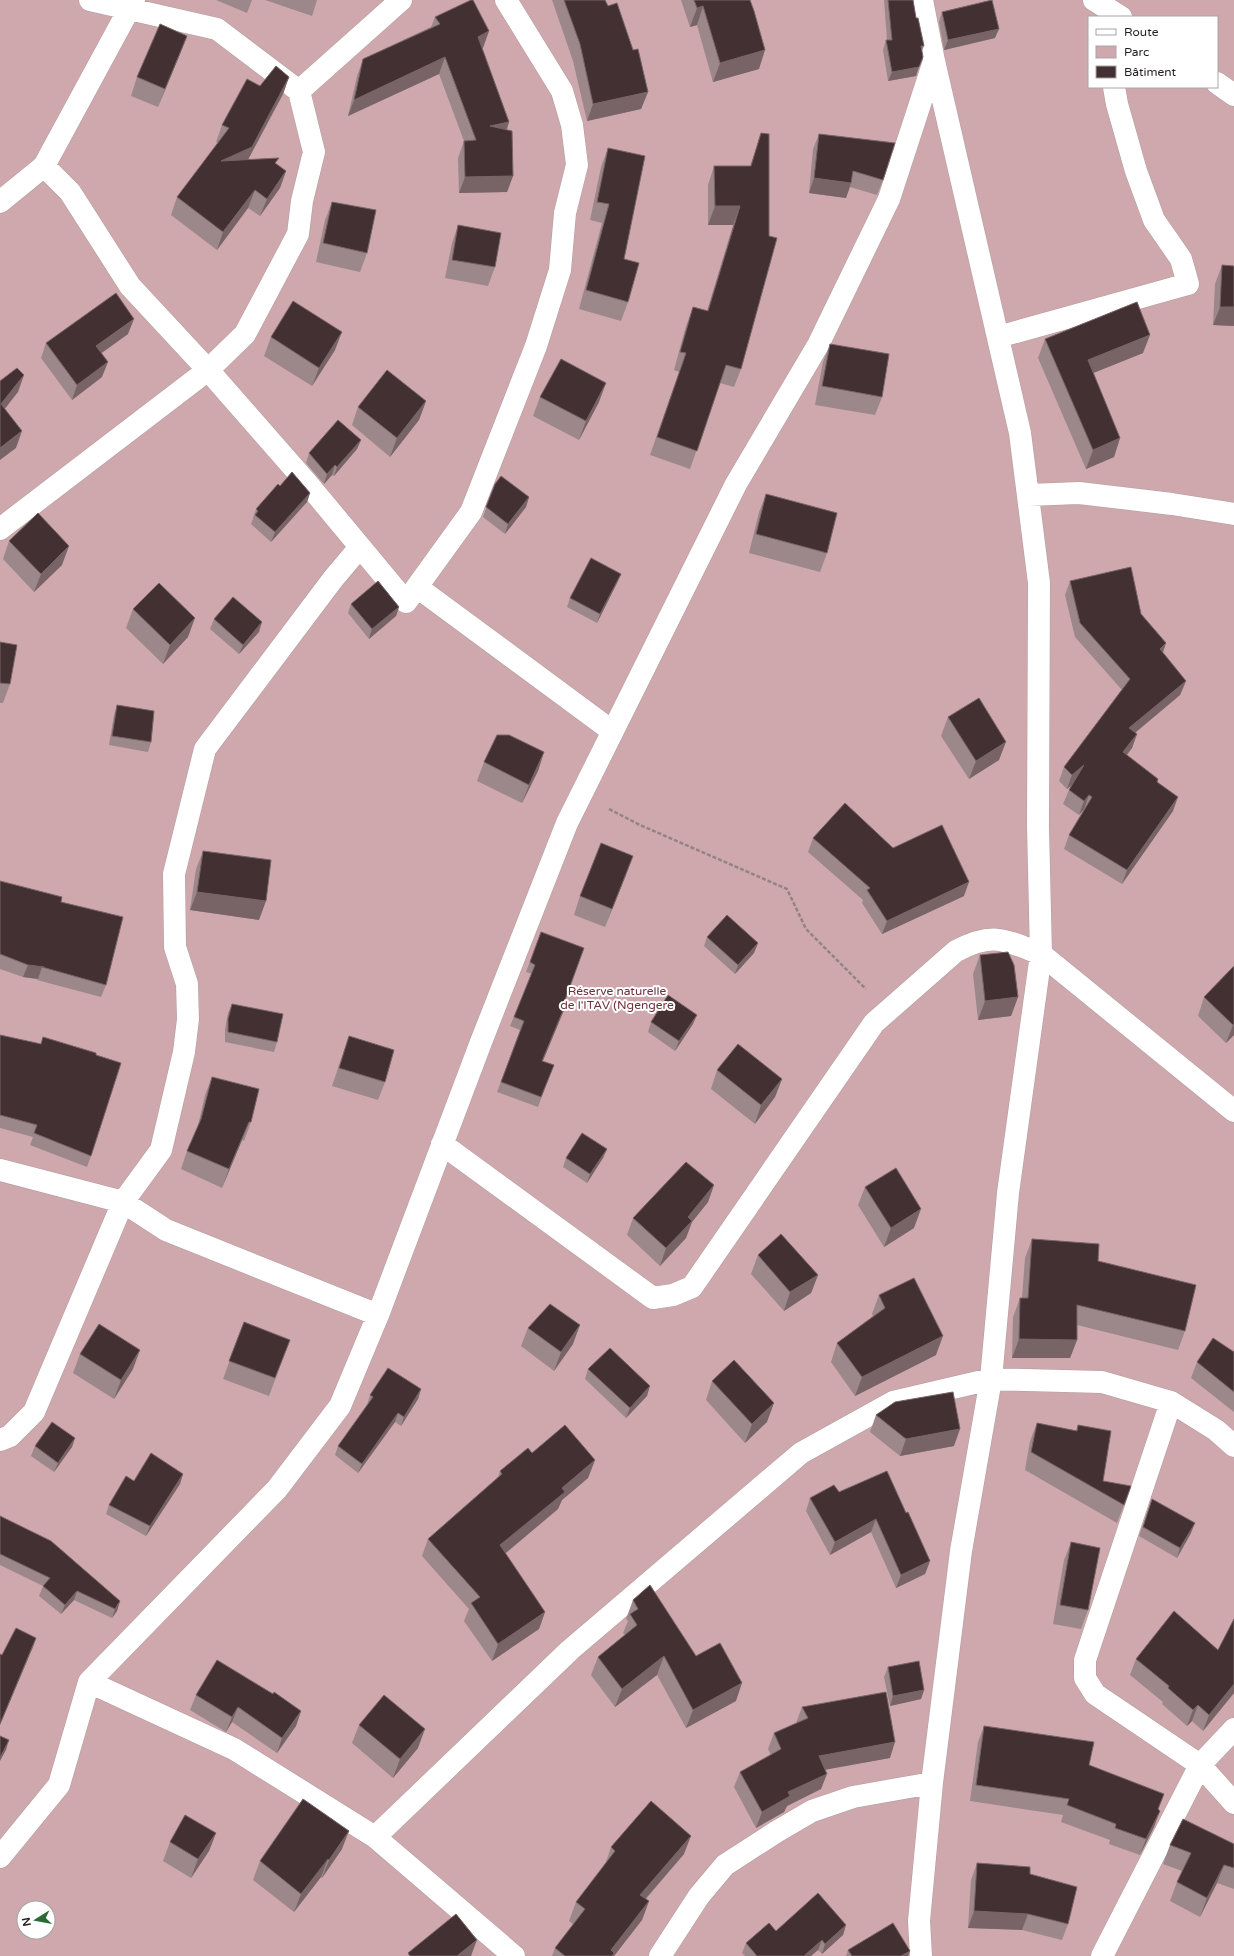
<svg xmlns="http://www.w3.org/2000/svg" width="1234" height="1956" viewBox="0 0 1234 1956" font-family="'Varela Round',sans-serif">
<rect width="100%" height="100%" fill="#f6dee1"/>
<path fill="#cea8ad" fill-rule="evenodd" d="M0,0H1234V1956H0ZM1089,17H1217V87H1089ZM24,1908H48V1932H24Z"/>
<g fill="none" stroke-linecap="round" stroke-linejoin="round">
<g stroke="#b29c9f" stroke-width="23">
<path id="street" d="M1094,0L1121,17
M1217,83L1234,95
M299,91L401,0
M44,166L70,192L130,286L208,370L307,483L406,602L471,512L536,346L560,270L565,213L577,165L572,125L562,91L506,0
M0,202L44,166L134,0
M998,337L1188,284L1181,259L1154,220L1136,171L1117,104L1114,87
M1028,495L1079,493L1172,504L1234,514
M0,529L208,370L245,334L298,234L302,201L314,152L299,91L217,29L90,0
M417,587L612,731
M442,1144L653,1298L673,1295L692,1287L874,1023L956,951C993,931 1005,940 1041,954L1234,1111
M0,1170L123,1202L166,1230L378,1315
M1171,1402L1216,1430L1234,1446
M0,1440L10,1436L34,1412L123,1202L161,1150L184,1052L188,1019L187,984L175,947L174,874L205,749L333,579L360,547
M89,1682L234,1749L375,1837L514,1956
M375,1837L570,1650L801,1453L893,1402L991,1379L1102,1382L1171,1402L1085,1660V1678L1095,1694L1200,1765L1234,1803
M0,1857L59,1785L89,1682L277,1489L340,1406L378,1315L481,1042L567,823L736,484L818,345L889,199L934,61
M660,1956L699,1896L725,1865L776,1832L812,1811L853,1797L932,1783
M921,1956L919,1921L932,1783L961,1551L991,1379L1008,1193L1041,954L1038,827L1039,583L1020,433L934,61L922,0
M1102,1956L1200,1765L1234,1729"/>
</g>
<path stroke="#948385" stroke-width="2.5" stroke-dasharray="4 2" stroke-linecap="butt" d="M609,809L640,825L787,889L806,929L866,989"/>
<use href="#street" stroke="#fff" stroke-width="22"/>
</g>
<path fill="#9c878a" d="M216,0H252L247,13Z
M265,0H317L312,16Z
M552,0H605L648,92L641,109L587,121L573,61Z
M681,0H750L759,69L713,82L697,25L690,27Z
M884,0H913L916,18L924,46L922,51L916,76L888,81L883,50L886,40H887Z
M942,12L995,38L944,50L939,22Z
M435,17L489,31L482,48L509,122L507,130L513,176L507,192L459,193L458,158L464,141L439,74L348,116L357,76L363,59L431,27Z
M180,54L158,107L131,96L137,77Z
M289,77L283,94L248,160L277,164L286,171L280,188L260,216L248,208L217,250L171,215L177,197L218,143L216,142L222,125L260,86Z
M761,133L741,369L734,387L720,383L690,469L650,455L679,372L674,370L686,326L693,307L707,311L733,225H708V185L714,166H750L755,152Z
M819,134L883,180L877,195L850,187L846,198L809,193L813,149Z
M608,148L624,259L628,302L621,321L579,309L602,223L590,220L601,167Z
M332,202L367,253L360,272L316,262L325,220Z
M458,225L495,267L488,286L445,278L452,243Z
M1222,265L1234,326L1213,325L1215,284Z
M128,334L102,353V377L72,400L41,358L46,343Z
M271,337L335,350L312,386L264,356Z
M1045,339L1143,353L1093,373L1120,438L1114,457L1086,469L1038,358Z
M830,344L882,397L875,415L815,405L823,362Z
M540,397L599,402L579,440L533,416Z
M426,401L419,420L390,457L352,425L358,407Z
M361,440L357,449L334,476L332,475L324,484L306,463L309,453Z
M495,484L529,497L526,507L505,534L483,517Z
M280,486L310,493L307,502L271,542L251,524L253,519V518L256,509Z
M766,494L827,553L820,572L749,553L759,512Z
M9,541L62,565L34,592L3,559Z
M621,574L617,583L597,623L567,607L570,598Z
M1070,581L1141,614L1166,643L1163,653L1186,681L1180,695L1135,733L1137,734L1132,748L1127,755L1157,782L1173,811L1122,884L1064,849L1069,835L1084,809L1079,815L1063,804L1069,790L1072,785L1067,789L1059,781L1064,767L1122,690L1075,637L1065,595Z
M351,604L399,607L396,616L369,639L348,613Z
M133,609L188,637L163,664L126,628Z
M214,619L259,632L239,654L210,629Z
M0,642L10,684L3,703H0Z
M117,705L151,742L148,752L109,745L114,715Z
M948,717L999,760L969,779L941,736Z
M544,752L538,771L522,803L477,781L484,762Z
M813,838L893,848L964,896L882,934L862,903L863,900L808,852Z
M203,851L259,920L190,910L196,869Z
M626,875L605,927L574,915L580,896Z
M0,881L61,902L106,985L101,997L37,980L38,979L23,977L0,969Z
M541,932L565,1000L564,1010L543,1061L554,1065L538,1107L497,1092L520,1030L510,1026L532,974L526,972Z
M707,937L758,943L754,953L735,974L704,946Z
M980,955L1018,997L1011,1016L978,1020L973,974Z
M1234,966V1035L1226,1043L1198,1016L1204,997Z
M232,1004L277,1042L274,1052L225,1042V1029L228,1013Z
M651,1022L693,1024L675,1051L648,1032Z
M0,1035L41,1044L43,1037L96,1055L91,1156L87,1167L30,1145L33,1137L0,1128Z
M349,1036L385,1082L378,1100L332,1086Z
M717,1070L782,1079L775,1097L755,1124L711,1089Z
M212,1077L251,1122L244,1141L242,1140L222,1188L181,1169L187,1151L197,1130L205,1095Z
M607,1149L603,1158L587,1183L563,1167L566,1158Z
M714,1185L708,1202L692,1222L686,1238L660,1266L627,1235L633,1218Z
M865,1187L914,1228L884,1247L858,1205Z
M1032,1239L1098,1261L1185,1331L1178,1350L1077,1325V1340L1070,1358H1012L1013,1317L1020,1298H1022L1025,1258Z
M758,1255L818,1275L811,1293L784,1311L751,1274Z
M879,1295L936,1355L855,1396L831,1362L837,1343L873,1316L872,1314Z
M244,1322L290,1340L269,1396L223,1379Z
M528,1328L573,1344L554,1371L521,1346Z
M1234,1352V1412L1191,1378L1197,1362Z
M80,1354L133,1369L114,1399L73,1373Z
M588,1369L647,1396L626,1418L585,1379Z
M712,1381L767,1422L745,1443L706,1400Z
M421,1389L418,1399L401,1426L395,1422L358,1473L335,1455L338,1446L367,1405L370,1395Z
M876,1415L954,1446L900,1456L870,1432Z
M1037,1423L1076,1431L1078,1425L1103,1481L1124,1505L1117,1523L1025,1470L1030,1441Z
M75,1438L72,1447L54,1472L31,1456L35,1446Z
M532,1453L595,1460L588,1478L562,1500L558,1509L505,1553L545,1612L539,1629L492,1661L464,1621L469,1609L422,1556L428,1539L498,1477L500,1471Z
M183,1474L180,1484L146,1536L106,1514L109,1505Z
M839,1492L906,1513L930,1561L925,1574L896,1588L871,1532L830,1555L806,1511L810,1498Z
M1149,1508L1191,1533L1177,1558L1139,1536Z
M0,1516L120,1601L117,1611L112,1618L74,1600L61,1614L39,1596L43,1586L0,1565Z
M1071,1542L1088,1610L1081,1629L1053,1624L1064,1560Z
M633,1600L696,1656L736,1701L686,1728L657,1675L615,1707L591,1675L598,1657L625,1635L623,1633L628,1621L626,1619Z
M1234,1619V1693L1203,1731L1192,1721L1187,1726L1162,1704L1163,1702L1130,1675L1136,1659L1218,1650Z
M888,1667L924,1690L921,1699L890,1706L884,1677Z
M196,1695L301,1711L296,1726L277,1753L232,1722L226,1732L190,1710Z
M802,1707L890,1758L825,1769L821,1789L787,1806L784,1812L756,1828L734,1787L740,1772L771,1755L768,1749L774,1733L796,1723Z
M359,1725L418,1748L393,1778L352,1743Z
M984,1726L1089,1765L1158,1809L1154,1827L1140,1855L1109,1844L1110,1840L1061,1822L1063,1815L970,1801L978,1742Z
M216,1833L209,1851L191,1878L163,1861L170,1842Z
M1234,1844V1889L1217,1883L1200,1917L1170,1901L1177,1882L1182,1871L1163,1864L1170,1845Z
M611,1847L684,1854L646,1899L649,1901L642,1920L614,1956H552L555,1948L573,1924L569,1921L576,1902L605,1865Z
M342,1849L322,1878L321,1877L294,1912L253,1880L260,1861Z
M977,1863L1030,1874L1068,1924L1062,1940L1022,1930L968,1928L971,1880Z
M846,1925L843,1935L822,1954L818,1950L811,1956H745L742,1953L746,1943L776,1931Z
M848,1950L910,1951L908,1956H846Z"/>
<path fill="#786467" d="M703,6L697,25L690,27L697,8Z
M999,29L995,38L944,50L948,40Z
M489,31L483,48L472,53L478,37Z
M187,36L180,54L158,107L165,89Z
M765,50L759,69L713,82L720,63Z
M445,57L439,74L348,116L354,100Z
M919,67L916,76L888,81L892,72Z
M289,77L283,94L245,165L221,161Z
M648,92L641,109L587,121L593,104Z
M509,122L503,139L490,126Z
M286,171L280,188L260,216L267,199Z
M513,176L507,192L459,193L465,177Z
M814,178L851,183L846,198L809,193Z
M255,190L248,208L217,250L223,232Z
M715,206H740L733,225H708Z
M1220,307H1234V326L1213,325Z
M134,319L128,334L90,361L96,346Z
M342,332L335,350L312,386L319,368Z
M1150,335L1143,353L1081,378L1088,360Z
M108,362L102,377L72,400L77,385Z
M24,375L18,392L0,415L1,404Z
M606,383L599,402L579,440L586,421Z
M426,401L419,420L390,457L397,438Z
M22,431L16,448L0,460V448Z
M1120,438L1114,457L1086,469L1093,450Z
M361,440L357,449L334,476L337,467Z
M335,465L332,475L324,484L327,474Z
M310,493L307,502L271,542L275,532Z
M529,497L526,507L505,534L508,524Z
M69,546L62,565L34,592L41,574Z
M621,574L617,583L597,623L600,614Z
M399,607L396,616L369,639L372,629Z
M195,618L188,637L163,664L170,645Z
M262,622L259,632L239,654L243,645Z
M1166,643L1161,657L1160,649Z
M1186,681L1180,695L1124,742L1129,728Z
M1137,734L1132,748L1118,766L1123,752Z
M1006,742L999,760L969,779L976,761Z
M544,752L538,771L522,803L529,785Z
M1084,765L1079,779L1067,789L1072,775Z
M1089,795L1084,809L1079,815L1084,801Z
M1178,797L1173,811L1122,884L1127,870Z
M633,856L626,875L605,927L612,909Z
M969,882L964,896L882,934L887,921Z
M197,892L266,901L259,920L190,910Z
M758,943L754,953L735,974L738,965Z
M28,965L44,967H42L38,979L23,977Z
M1018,997L1011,1016L978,1020L985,1001Z
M567,1001L564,1010L539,1070L542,1061Z
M697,1015L693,1024L675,1051L679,1041Z
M1234,1024V1035L1226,1043L1233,1025Z
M782,1079L775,1097L755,1124L761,1105Z
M249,1122L242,1140L222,1188L229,1169Z
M607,1149L603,1158L587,1183L590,1174Z
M714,1185L708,1202L692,1222L686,1238L660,1266L666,1248L688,1217Z
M921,1209L914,1228L884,1247L891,1228Z
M818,1275L811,1293L784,1311L790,1292Z
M580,1325L573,1344L554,1371L561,1352Z
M943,1336L936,1355L855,1396L862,1377Z
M1019,1339L1077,1340L1070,1358H1012Z
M140,1350L133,1369L114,1399L121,1380Z
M650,1386L647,1396L626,1418L630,1408Z
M421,1389L418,1399L401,1426L404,1417Z
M774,1403L767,1422L745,1443L752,1424Z
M398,1413L395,1422L358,1473L362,1464Z
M960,1429L954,1446L900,1456L906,1439Z
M75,1438L72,1447L54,1472L58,1463Z
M595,1460L588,1478L562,1500L558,1509L494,1563L500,1545L562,1488Z
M183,1474L180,1484L146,1536L150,1526Z
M876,1519L871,1532L830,1555L835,1542Z
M1195,1523L1191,1533L1177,1558L1180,1548Z
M930,1561L925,1574L896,1588L901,1575Z
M77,1591L74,1600L61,1614L65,1605Z
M120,1601L117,1611L112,1618L115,1609Z
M545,1612L539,1629L492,1661L498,1644Z
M36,1638L33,1647L0,1725V1724Z
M664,1656L657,1675L615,1707L622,1689Z
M742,1683L736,1701L686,1728L693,1710Z
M1234,1684V1693L1203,1731L1209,1715Z
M924,1690L921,1699L890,1706L893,1696Z
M1198,1705L1192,1721L1187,1726L1193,1710Z
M238,1707L232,1722L226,1732L232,1717Z
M301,1711L296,1726L277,1753L282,1738Z
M425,1729L418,1748L393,1778L400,1759Z
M9,1740L6,1750L0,1761V1758Z
M895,1742L890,1758L813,1772L819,1756Z
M827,1774L821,1789L787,1806L784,1812L756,1828L762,1812L788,1792Z
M1160,1811L1154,1827L1140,1855L1146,1839Z
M349,1831L342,1849L322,1878L329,1860Z
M216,1833L209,1851L191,1878L198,1859Z
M691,1836L684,1854L633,1913L640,1895Z
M328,1859L321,1877L294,1912L301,1894Z
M1224,1865L1217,1883L1200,1917L1207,1898Z
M649,1901L642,1920L614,1956H609L611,1950Z
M974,1911L1028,1914L1022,1930L968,1928Z
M846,1925L843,1935L822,1954L825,1944Z
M477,1940L471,1956H457Z
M822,1940L818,1950L811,1956H804Z
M910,1951L908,1956H901Z"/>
<path fill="#423033" stroke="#786467" d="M471,0H473L489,31L478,37L509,122L490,126L512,131L513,176L465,177L464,141L476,140L445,57L354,100L363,59L440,24L435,17Z
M564,0H605L608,6L617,3L633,50L638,49L648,92L593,104L580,44Z
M694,0H750L754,11L765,50L720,63L703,6L697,8Z
M888,0H913L916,18H918L924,46H921L923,57L919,67L892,72L886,40H892Z
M992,0L999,29L948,40L942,12Z
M160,24L187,36L165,89L137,77Z
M276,66L289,77L252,147L221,161L279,158L275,163L286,171L267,199L255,190L223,232L177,197L229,128L222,125L247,79L260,86Z
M761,133L769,134V236L777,238L741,369L726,365L697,451L657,437L686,353L680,352L693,307L708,311L740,206H715L714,166H751Z
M819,134L895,143L883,180L853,171L851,183L814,178Z
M608,148L645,156L624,259L639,263L628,302L586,290L609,204L597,202Z
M332,202L376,210L367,253L323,243Z
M458,225L501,233L495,267L452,260Z
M1222,265L1234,266V307H1220Z
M116,293L134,319L96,346L108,362L77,385L46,343Z
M293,301L342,332L319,368L271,337Z
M1137,302L1150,335L1088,360L1120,438L1093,450L1045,339Z
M830,344L889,354L882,397L822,386Z
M561,359L606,383L586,421L540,397Z
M17,368L24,375L1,404L22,431L0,448V381Z
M387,370L426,401L397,438L358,407Z
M338,420L361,440L337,467L335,465L327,474L309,453Z
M292,472L310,493L275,532L255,515L258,511L256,509L278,484L280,486Z
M501,476L529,497L508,524L486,507L495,484Z
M766,494L837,513L827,553L756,534Z
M38,513L69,546L41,574L9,541Z
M591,558L621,574L600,614L570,598Z
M1131,567L1141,614L1166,643L1160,649L1186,681L1129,728L1137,734L1123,752L1158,779L1157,782L1178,797L1127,870L1069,835L1092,797L1089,795L1084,801L1069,790L1084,765L1072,775L1064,767L1130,679L1080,623L1070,581Z
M378,581L399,607L372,629L351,604Z
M159,583L195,618L170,645L133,609Z
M233,597L262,622L243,645L214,619Z
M0,642L17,645L10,684L0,683Z
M979,698L1006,742L976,761L948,717Z
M117,705L154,711L151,742L112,736Z
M497,735H509L544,752L529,785L484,762Z
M845,803L893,848L942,825L969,882L887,921L867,890L870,888L813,838Z
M601,843L633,856L612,909L580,896Z
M203,851L271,860L266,901L197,892Z
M0,881L62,897L61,902L123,917L106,985L42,967H44L28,965L0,954Z
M727,915L758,943L738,965L707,937Z
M541,932L584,948L565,1000L567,1001L542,1061L554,1065L541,1097L501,1082L524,1021L514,1017L535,965L530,962Z
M1008,952L1014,965L1018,997L985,1001L980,955Z
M1234,966V1024L1233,1025L1204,997Z
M668,995L697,1015L679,1041L651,1022Z
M232,1004L283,1014L277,1042L228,1032V1019Z
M0,1035L41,1044L43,1037L96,1053V1055L121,1063L91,1156L34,1133L37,1125L0,1115Z
M349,1036L394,1050L385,1082L339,1068Z
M738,1044L782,1079L761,1105L717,1070Z
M212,1077L259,1089L251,1122H249L229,1169L187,1151L201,1119Z
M582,1133L607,1149L590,1174L566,1158Z
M686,1162L714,1185L688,1217L692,1221L666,1248L633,1218Z
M896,1168L921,1209L891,1228L865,1187Z
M781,1234L818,1275L790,1292L758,1255Z
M1032,1239L1099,1244L1098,1261L1196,1285L1185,1331L1077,1305V1340L1019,1339L1020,1298H1028Z
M914,1278L943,1336L862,1377L837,1343L885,1308L879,1295Z
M550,1304L580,1325L561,1352L528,1328Z
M244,1322L290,1340L275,1378L229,1361Z
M99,1324L140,1350L121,1380L80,1354Z
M1213,1338L1234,1352V1392L1197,1362Z
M610,1348L650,1386L630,1408L588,1369Z
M734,1360L774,1403L752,1424L712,1381Z
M388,1368L421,1389L404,1417L398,1413L362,1464L338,1446L373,1397L370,1395Z
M953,1392L960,1429L906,1439L876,1415L895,1402Z
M52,1422L75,1438L58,1463L35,1446Z
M1037,1423L1077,1431L1078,1425L1111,1431L1103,1481L1131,1486L1124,1505L1031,1452Z
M565,1425L595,1460L562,1488L565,1492L500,1545L545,1612L498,1644L471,1603L480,1597L428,1539L502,1474L500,1471L528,1448L532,1453Z
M151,1453L183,1474L150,1526L109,1505L126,1476L134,1481Z
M887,1471L906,1513L908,1512L930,1561L901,1575L876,1519L835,1542L810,1498L834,1485L839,1492Z
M1152,1499L1195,1523L1180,1548L1143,1527Z
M0,1516L51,1541L120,1601L115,1609L77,1591L65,1605L43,1586L50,1578L0,1554Z
M1071,1542L1100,1548L1088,1610L1060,1605Z
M650,1585L696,1656L720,1643L742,1683L693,1710L664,1656L622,1689L598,1657L637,1625L630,1614L638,1609L633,1600Z
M1174,1611L1218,1650L1234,1619V1684L1209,1715L1198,1705L1193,1710L1168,1688L1169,1686L1136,1659Z
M16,1628L36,1638L0,1724V1654L2,1655Z
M217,1660L273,1694L274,1692L301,1711L282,1738L238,1707L232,1717L196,1695Z
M919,1661L924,1690L893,1696L888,1667Z
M886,1692L895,1742L819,1756L827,1774L788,1792L790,1796L762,1812L740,1772L781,1749L774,1733L808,1718L802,1707Z
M384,1695L425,1729L400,1759L359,1725Z
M984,1726L1094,1742L1089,1765L1164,1794L1158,1809L1160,1811L1146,1839L1115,1828L1116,1824L1067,1805L1069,1799L976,1785Z
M0,1736L9,1740L0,1758Z
M303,1799L349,1831L329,1860L328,1859L301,1894L260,1861Z
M651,1801L691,1836L640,1895L649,1901L611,1950L614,1953L612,1956H565L555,1948L585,1909L576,1902L615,1851L611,1847Z
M185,1815L216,1833L198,1859L170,1842Z
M1183,1819L1234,1844V1868L1224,1865L1207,1898L1177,1882L1191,1853L1170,1845Z
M977,1863L1030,1867V1874L1077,1887L1068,1924L1028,1914L974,1911Z
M818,1893L846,1925L825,1944L822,1940L804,1956H757L746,1943L769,1923L776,1931Z
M456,1914L477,1940L457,1956H410L408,1953Z
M893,1923L910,1951L901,1956H852L848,1950Z"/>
<g text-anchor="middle" stroke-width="4" stroke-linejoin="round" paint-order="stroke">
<g font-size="12" fill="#70313e" stroke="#fff">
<text x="617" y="995">Réserve naturelle<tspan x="617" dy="14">de l'ITAV (Ngengere</tspan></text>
</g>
</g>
<rect x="1088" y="16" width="130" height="72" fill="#ffffff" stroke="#a8a4a5"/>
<rect x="1096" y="29" width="20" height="6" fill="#ffffff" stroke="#a8a4a5"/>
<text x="1124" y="36" font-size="12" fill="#251c1d">Route</text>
<rect x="1096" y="46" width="20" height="12" fill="#cea8ad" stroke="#a8a4a5"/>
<text x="1124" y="56" font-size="12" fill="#251c1d">Parc</text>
<rect x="1096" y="66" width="20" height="12" fill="#423033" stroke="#a8a4a5"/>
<text x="1124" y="76" font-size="12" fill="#251c1d">Bâtiment</text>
<g transform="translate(36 1920) rotate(259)"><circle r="19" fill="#ffffff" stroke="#a8a4a5"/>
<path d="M0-3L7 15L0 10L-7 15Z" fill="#296b35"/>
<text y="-6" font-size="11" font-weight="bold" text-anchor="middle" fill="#251c1d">N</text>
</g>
</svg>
